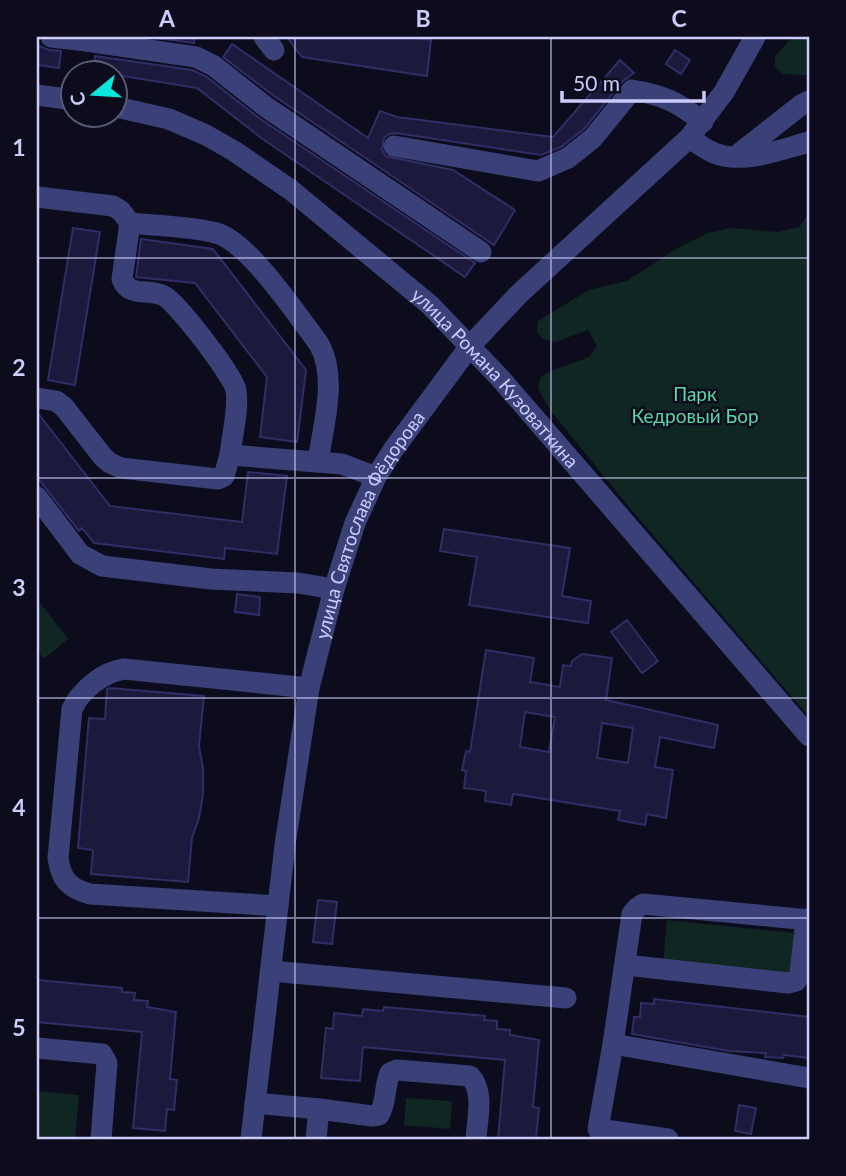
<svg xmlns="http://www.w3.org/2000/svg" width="846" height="1176" viewBox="0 0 846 1176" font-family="Lato,sans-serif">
<rect width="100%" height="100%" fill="#0d0c1d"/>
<path fill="#102622" d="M792,37H809L808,75L782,74L775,66V57Z
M809,214V717L629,507L550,410L538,388L540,379L546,373L589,357L597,346L588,330L555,342L542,339L537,332L538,321L589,290L627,281L681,246L708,233L731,228L777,232L799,227Z
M37,599L68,639L44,659L37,650Z
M667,920L794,933L790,976L663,963Z
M37,1091L79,1095L75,1139H37Z
M406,1098L452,1101L450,1129L404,1125Z"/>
<path fill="#1c1a3c" stroke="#302d67" stroke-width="2" fill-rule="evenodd" d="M148,37H195L194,43Z
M287,37H408L431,40L427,76L302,57Z
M232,44L368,138L380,111L397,117L553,137L620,60L634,73L622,82L584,129L561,147L541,155L396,133L389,134L384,138L382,150L386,156L453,170L515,210L494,245L274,96L223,57Z
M37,45L49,50L61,51L59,68L37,65Z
M675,50L690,60L681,74L666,64Z
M95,56L192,70L207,77L259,118L475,263L465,277L264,140L197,88L116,75V74L93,72Z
M73,228L100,232L75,385L48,380Z
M141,239L213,249L306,370L297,442L260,437L267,377L195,283L136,277Z
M37,412L110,506L242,522L248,472L287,476L277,554L225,548L224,559L94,543L82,528L79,531L37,477Z
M444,529L570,548L562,596L591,601L588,623L469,605L477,557L440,551Z
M237,594L260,597L259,615L235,612Z
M627,620L658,661L642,673L611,632Z
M486,650L534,658L530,682L560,687L563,665L571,666L572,661L582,654L612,658L606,700L718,725L714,748L660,737L655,767L673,770L666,818L647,814L645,825L618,820L620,811L513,794L511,805L485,801L486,791L464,788L466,771L462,770L466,751L470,752ZM525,712L555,717L549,752L520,747ZM602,723L633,728L628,763L597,758Z
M110,688L204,696L199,746L203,769V794L199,818L192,838L188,882L91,874L93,850L78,848L89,718L105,719L107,689Z
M318,900L337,902L332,944L313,942Z
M37,980L122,988V992L135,993L134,1000L148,1001L147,1007L176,1012L170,1079L177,1080L174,1110L167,1109L165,1131L133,1128L142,1032L37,1022Z
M654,999L809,1017V1058L784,1055L783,1058L765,1057L766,1053L729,1051L632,1034L634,1017H640L641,1003L654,1004Z
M384,1007L485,1016L484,1020L497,1021V1029L510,1030V1035L539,1040L533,1107L539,1108L536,1138L498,1139L505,1060L363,1047L360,1081L321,1078L326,1028L333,1029L334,1013L362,1016L363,1009L383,1011Z
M739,1105L756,1108L751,1134L735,1131Z"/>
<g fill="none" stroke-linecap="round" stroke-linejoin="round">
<g stroke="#3a4179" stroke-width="21">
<path d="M51,37L79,40L80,37"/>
<path d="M264,37L274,50"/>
<path d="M79,40L196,57L214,66L266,107L481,252"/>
<path d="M37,95L74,100"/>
<path id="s1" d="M116,107L169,119L206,135L234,151L291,190L430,305L500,378L809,736"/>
<path d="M689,138C698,143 707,151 717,154C745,164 782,149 809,142"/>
<path d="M394,146L538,171L568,158L593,138L632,90C663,95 678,102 703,122"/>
<path d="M736,156L801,105L809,101"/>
<path d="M37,197L113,206L121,211L130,223"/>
<path d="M37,398L56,401L64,407L103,457L110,463L121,468L218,479L224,476L230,455L342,464L376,477"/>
<path d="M230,455C232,435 239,410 236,390C234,377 177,302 164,296C149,288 129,298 122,279L130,223C157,226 190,226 216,233C248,241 298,316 319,344C338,378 323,425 318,462"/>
<path d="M37,497L80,554L102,566L211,579L298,583L334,589"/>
<path d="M278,906L90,894C69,888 61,880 58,858L72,709C81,690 103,672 124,669L309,688"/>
<path d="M809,920L643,904L637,908L632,914L613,1044L809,1078"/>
<path d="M626,965L788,983L796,981L800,974L806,919"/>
<path d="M271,971L566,998"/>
<path d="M613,1044L598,1129L668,1139"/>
<path d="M37,1048L102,1054L107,1063L101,1139"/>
<path d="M255,1103L319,1109L316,1139"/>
<path d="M319,1109L372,1116L379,1115C387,1102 384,1086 390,1073L397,1070L470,1076C485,1092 477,1119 476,1139"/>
<path id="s2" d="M251,1139L285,845L309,688L334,589L355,523L376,477L393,450L470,346L519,294L689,138L724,92L755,37"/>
</g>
</g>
<path fill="none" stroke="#cbccfc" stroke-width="2" stroke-opacity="0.55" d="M295,37V1139M551,37V1139M37,258H809M37,478H809M37,698H809M37,918H809"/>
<g text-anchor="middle" stroke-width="5" stroke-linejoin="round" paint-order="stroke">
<g font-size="19" fill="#cbccfc" stroke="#0d0c1d">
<text dy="7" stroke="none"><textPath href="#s1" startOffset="474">улица Романа Кузоваткина</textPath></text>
<text dy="7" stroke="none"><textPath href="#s2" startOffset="630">улица Святослава Фёдорова</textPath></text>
</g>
<g font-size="19" fill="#5cd7a6" stroke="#0d0c1d">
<text x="695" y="401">Парк<tspan x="695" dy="22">Кедровый Бор</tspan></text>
</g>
</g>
<rect width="846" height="1176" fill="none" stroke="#0d0c1d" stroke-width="77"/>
<g transform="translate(94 94) rotate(252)"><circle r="33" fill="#0d0c1d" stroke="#595976" stroke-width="2"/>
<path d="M0-5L12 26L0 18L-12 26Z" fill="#0ce7dd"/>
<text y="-10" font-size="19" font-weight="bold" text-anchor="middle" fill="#cbccfc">С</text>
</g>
<path d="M562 91v10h142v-10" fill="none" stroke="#cbccfc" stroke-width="3.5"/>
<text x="573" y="91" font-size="21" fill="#cbccfc" stroke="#0d0c1d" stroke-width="5" paint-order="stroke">50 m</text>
<rect x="38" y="38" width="770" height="1100" fill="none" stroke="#cbccfc" stroke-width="2.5"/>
<g font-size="23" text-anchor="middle" font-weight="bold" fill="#cbccfc">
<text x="167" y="27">A</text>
<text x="423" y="27">B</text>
<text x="679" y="27">C</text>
<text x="19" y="156">1</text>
<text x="19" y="376">2</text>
<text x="19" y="596">3</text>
<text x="19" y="816">4</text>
<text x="19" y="1036">5</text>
</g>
</svg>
